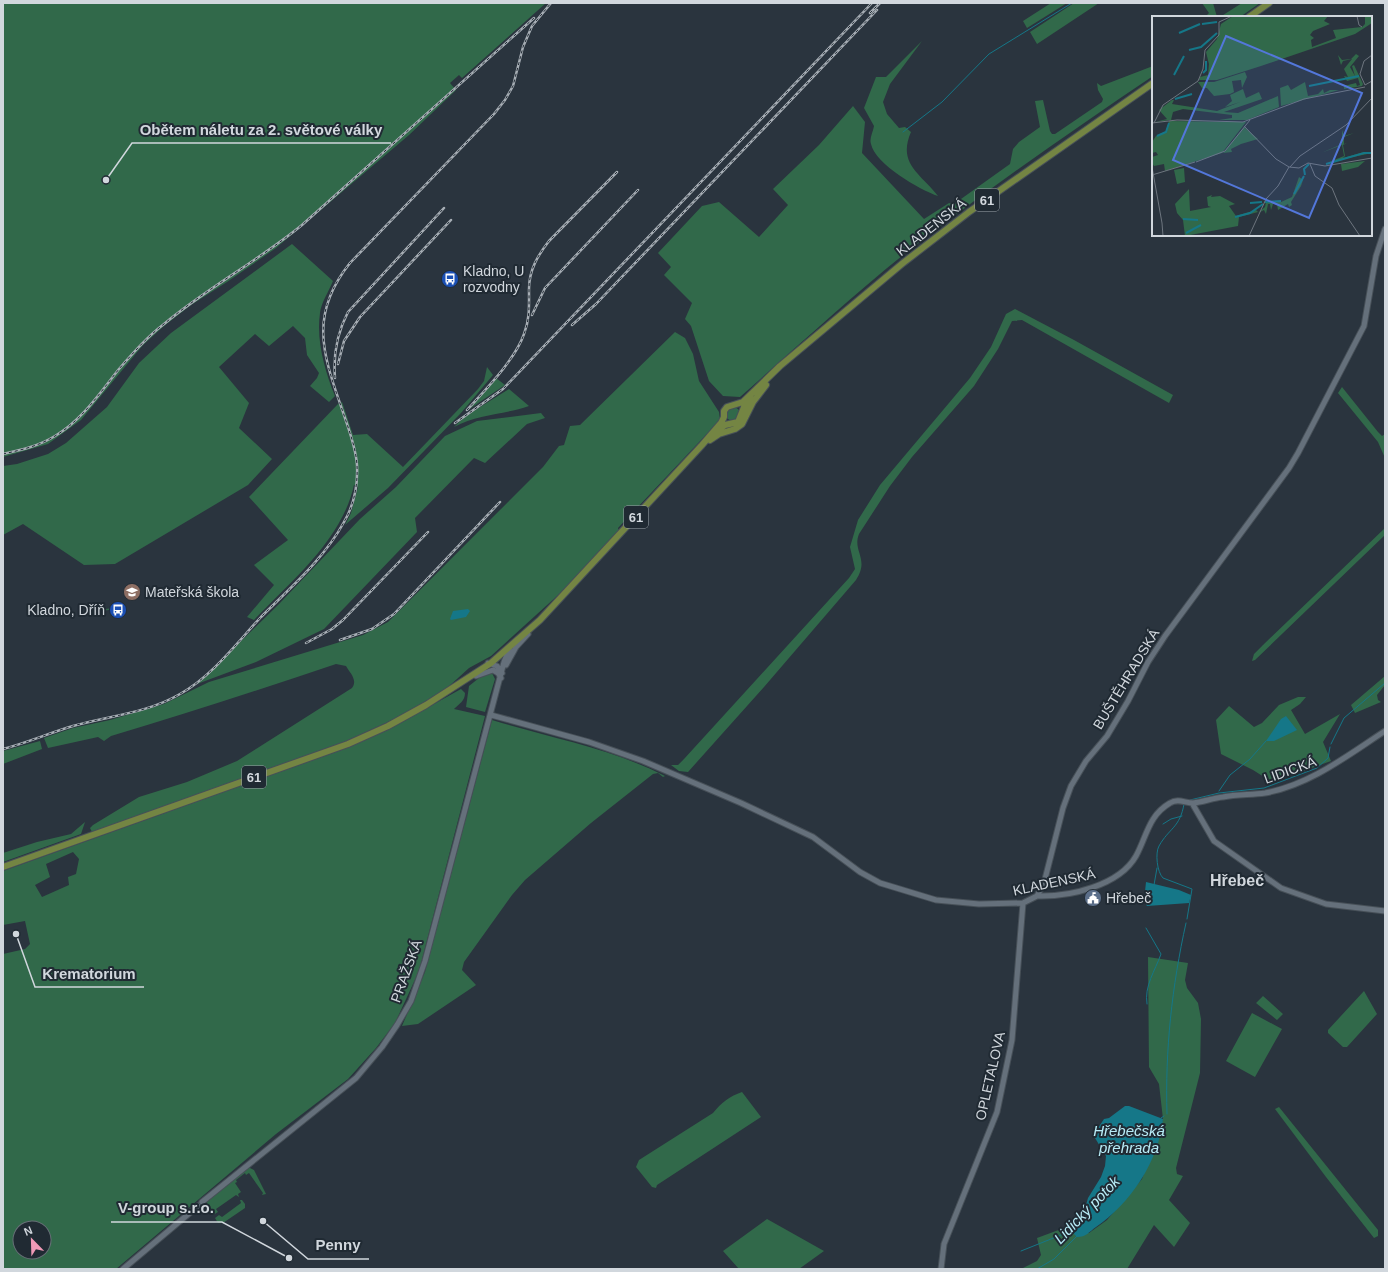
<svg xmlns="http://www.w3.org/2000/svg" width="1388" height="1272" viewBox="0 0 1388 1272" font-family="Arial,sans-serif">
<rect width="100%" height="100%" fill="#2a343e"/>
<path fill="#31694a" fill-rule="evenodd" d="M3,3H546L462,78L459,75L450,83L456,90L453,93L409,135L276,248L227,282L191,305L164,326L143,345L81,420L48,444L3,457Z
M1051,3H1067L1027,28L1023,21Z
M1074,3H1099L1037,44L1030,32Z
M1202,3H1213L1217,17H1205L1209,13Z
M1242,3H1260L1240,17H1220Z
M922,41L890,84L883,102L887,114L899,128L905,127L911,132C897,164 921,174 938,196C920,190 875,164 871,144C869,139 873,132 874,126L864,108L876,77H886Z
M1153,66V76C1082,124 1011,173 943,224C872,277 807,338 740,397L723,396L709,381L691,326L685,319L692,303L664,275L671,267L658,253L702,206L719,202L759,237L788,205L773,189L819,145L853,106L865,122L862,153L924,219L949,203L954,204L1010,164L1013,149L1019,142L1040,127L1035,101L1043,100L1050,131L1052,134H1055L1102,102L1103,99L1098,90L1097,83L1101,86Z
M292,244L333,281C329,291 321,303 320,313C316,341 325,371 335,396L329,402L310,386L317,378L319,373L307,355L305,338L293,326L269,346L255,334L219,367L249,403L239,428L272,459L248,485L115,564L84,565L23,524L3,535V466L17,464L48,454L66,443L107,407L139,363L171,333Z
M1015,309L1074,340L1173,395L1169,403L1022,320L1012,321L998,349L974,386L912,457L890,486L859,534C852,551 870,559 856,580L764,687L688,772L679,771L671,765H678L684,759L849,578L855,569L850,547L858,520L880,485L970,378L991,347L1006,314Z
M675,332L685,338L693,354L699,381L719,412L720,420L618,528L619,531L568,586L491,656L469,668L446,689L405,714L347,741L92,832L90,828L93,825L139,797L187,782L237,761L352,688C358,680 350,673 346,666L336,664C261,689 186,714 111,736L104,741L98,737L48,748L44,738L73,728L110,720L164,704L209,682L363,635L388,622L543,467L559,446L564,445L570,426L580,425Z
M487,367L493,375L461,413L388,488L345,525L351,513L358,487L354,485C342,540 291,581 254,620L247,617L274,585L254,565L288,540L249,497L338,404L342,402L353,435L367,434L403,467L478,389L484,381Z
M496,378L505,385L468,410Z
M1342,387L1378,432L1382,436L1385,434V458L1378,442L1338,393Z
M509,389L529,406C503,415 478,414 454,427L464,417Z
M726 414a7 7 0 1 1 14 0a7 7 0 1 1-14 0Z
M541,413L545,418L527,424L485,463L474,458L415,518L417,532L324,629L256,662L197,684L279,604L360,519L396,487L445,436L477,421Z
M1385,528V535L1255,660L1252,661L1254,654L1263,645Z
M121,607V608L90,613L89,611Z
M492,673L495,679L485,712L466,707L469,686L479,678Z
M1385,676V685L1377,695L1378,700L1381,702L1355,713L1351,705Z
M461,689L465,693C465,701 459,704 454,709L485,716L419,971L395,1023L376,1048L348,1079L276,1134L116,1269H3V954L25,949L30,944L25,921L3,925V871L349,747L389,729ZM73,852L79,859L76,874L68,877L69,885L42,897L35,885L50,877L46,864ZM20,1228H44V1252H20Z
M1298,697H1306L1300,704L1291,710L1305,734L1340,714L1323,742L1331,761L1272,782L1253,770L1221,754L1216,720L1229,706L1254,727L1262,723L1279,705Z
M492,720C550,738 610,748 665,776L663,777L658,773L653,774L591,823L525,880L512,895L464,962L462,970L476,985L418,1024L402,1026L425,972Z
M40,741L42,749L3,764V751Z
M85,822L81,834L3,862V853L37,842L71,834Z
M1148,957L1188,963L1185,980L1187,988L1198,1003L1201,1019L1200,1073L1176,1168L1177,1174L1183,1176L1169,1200L1190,1223L1174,1247L1154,1225L1127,1269H1021L1037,1261L1041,1255L1037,1238L1072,1225L1071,1231L1089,1233L1107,1220L1142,1179L1163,1119L1159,1084L1149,1067Z
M1364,991L1377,1014L1347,1047H1343L1328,1033V1030Z
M1263,996L1283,1014L1277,1020L1256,1003Z
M1252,1013L1282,1029L1255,1077L1226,1061Z
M742,1092L761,1117L657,1185L656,1188L652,1187L636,1167L639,1160L713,1113C721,1103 730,1096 742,1092Z
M1279,1107L1378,1230V1236L1374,1238L1326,1177L1275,1109Z
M248,1167L254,1170L266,1194L262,1195L263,1193L249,1173L246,1175L245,1173L236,1180L237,1182L235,1183L241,1192L238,1194L239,1197L236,1195L216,1209L218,1212L213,1215L207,1206V1201Z
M240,1200H242L245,1204V1208L223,1223H218L215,1218L219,1215L222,1217L241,1203Z
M767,1219L824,1251L799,1269H739L723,1251Z"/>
<path fill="#157788" d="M468,609L470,611L466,617L451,620L450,619L453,611Z
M1286,716L1297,730L1274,741H1266L1281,719Z
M1146,882L1179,890L1191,895L1189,903L1147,906L1144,901Z
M1125,1106H1129L1163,1119C1159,1161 1130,1204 1096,1227C1089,1232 1086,1237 1077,1237L1071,1231L1072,1225L1084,1212L1088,1198L1101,1177L1105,1166L1106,1156L1095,1138L1098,1128L1104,1119L1109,1118Z"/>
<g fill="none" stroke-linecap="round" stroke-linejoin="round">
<path stroke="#157788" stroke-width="1" d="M903,132L942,102L989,54L1072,3
M1331,744L1344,718L1385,683
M1219,791L1230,775L1250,759L1266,741
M1190,800L1219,793L1264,788L1317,768L1328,758L1330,747
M1184,804C1180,828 1169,828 1159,846C1155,853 1157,872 1163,878L1192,889L1187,919
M1163,824L1171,819L1182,816
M1154,885L1157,868
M1146,928L1161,954C1155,971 1144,986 1147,1004
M1167,1114C1165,1050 1172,986 1186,923
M1161,1118L1164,1116
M1021,1251L1071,1231
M1037,1269L1054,1259L1077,1236"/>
<g stroke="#475058" stroke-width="7">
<path id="minor" d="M488,663L497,666L502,673
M506,665L516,647L528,634
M476,676L493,670L498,673L501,678
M491,715L589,742L643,761L741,803L813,837L860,872L880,883L936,900L979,904L1023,903L1037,896L1044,883L1063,808L1071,786L1086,761L1107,736L1128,701L1148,662L1165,636L1289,468L1298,453L1364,326L1376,256L1385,229
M1192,803L1214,841L1281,888L1326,904L1385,911
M1037,896C1069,897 1119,886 1136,856C1147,836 1148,816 1170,803C1178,798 1185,803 1193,803C1203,802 1213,798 1223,797C1237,794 1251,795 1265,793C1310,785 1348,755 1385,731
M202,1202L356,1078L382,1047L397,1025L411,1001L425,961L504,662L510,647
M123,1269L198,1206
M941,1269L944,1244L997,1112L1012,1040L1023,903"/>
</g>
<g stroke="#475058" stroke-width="8">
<path id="major" d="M1249,17L1269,3
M718,430L725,425L738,422L744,407L751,398
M710,440L719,434L735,429L742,424L753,402L766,385
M3,867L348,744L388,726L426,705L491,663L540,620L702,445L721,423L724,417V411L727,407L743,402L780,366L903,263L969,212L1153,83"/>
</g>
<use href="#minor" stroke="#65707b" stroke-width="5"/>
<use href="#major" stroke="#748543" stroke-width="6"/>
<g stroke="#a7aeb5" stroke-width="2.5">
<path id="rail" d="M870,13L880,3
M532,315L545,288L638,190
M572,325L596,304L877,10
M338,364L344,341L360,317L451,220
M335,378C333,354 337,333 348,312L444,208
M467,410C485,390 515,360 524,334C530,319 529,305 529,289C529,270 538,255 549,241L617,172
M455,423L503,389L872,3
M3,454C21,450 39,446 55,436C82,420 99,394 119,369C133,353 147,337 164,324C207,288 258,261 302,225L534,18
M340,640L372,629L394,614L500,502
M306,643L332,629L343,620L428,532
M3,749C27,743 49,733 73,726C108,716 148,713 180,694C212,676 236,644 261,617C290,588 324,559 344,522C354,505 358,485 357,465C356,450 351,436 346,421C326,361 305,319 350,263L494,114L505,100L513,86L523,47L532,26L551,3"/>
</g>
<use href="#rail" stroke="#202a33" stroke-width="1" stroke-dasharray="3" stroke-linecap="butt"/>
</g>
<defs>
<g id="bus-disc" transform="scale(0.9)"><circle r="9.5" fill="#1a4fb4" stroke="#202a33"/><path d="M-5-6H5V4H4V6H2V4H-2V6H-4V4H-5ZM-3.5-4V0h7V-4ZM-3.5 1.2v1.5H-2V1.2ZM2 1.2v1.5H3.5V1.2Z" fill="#fff"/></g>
<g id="school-disc" transform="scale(0.9)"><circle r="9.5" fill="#8d6e63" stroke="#202a33"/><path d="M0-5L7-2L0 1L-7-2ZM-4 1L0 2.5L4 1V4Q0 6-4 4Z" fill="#fff"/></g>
<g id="civic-disc" transform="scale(0.9)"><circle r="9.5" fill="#5c6f8a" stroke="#202a33"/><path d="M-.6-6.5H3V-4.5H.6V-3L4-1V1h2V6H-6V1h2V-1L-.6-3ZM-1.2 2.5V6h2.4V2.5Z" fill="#fff"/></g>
</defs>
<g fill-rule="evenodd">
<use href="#bus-disc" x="450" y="279"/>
<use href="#school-disc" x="132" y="592"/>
<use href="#bus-disc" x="118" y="610"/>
<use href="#civic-disc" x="1093" y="898"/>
</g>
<g text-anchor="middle" stroke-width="4" stroke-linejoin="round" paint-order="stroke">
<g fill="#202a33" stroke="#9ca3aa" stroke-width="1">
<rect x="975" y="189" width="24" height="22" rx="3"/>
<rect x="624" y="506" width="24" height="22" rx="3"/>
<rect x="242" y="766" width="24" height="22" rx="3"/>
</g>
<g font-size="13" font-weight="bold" fill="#d1d7dd">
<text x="987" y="205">61</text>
<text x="636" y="522">61</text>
<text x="254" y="782">61</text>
</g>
<g font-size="14" fill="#d1d7dd" stroke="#202a33">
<text transform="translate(931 227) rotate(-38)" y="5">KLADENSKÁ</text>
<text transform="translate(1126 679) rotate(-59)" y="5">BUŠTĚHRADSKÁ</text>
<text transform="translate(1290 770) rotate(-20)" y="5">LIDICKÁ</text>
<text transform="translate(1054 882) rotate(-12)" y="5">KLADENSKÁ</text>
<text transform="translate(406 971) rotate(-70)" y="5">PRAŽSKÁ</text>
<text transform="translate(990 1076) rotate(-77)" y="5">OPLETALOVA</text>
</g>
<g font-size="14" fill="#d1d7dd" stroke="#202a33" text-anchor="start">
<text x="463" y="276">Kladno, U<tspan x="463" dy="16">rozvodny</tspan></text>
<text x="145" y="597">Mateřská škola</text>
<text x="105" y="615" text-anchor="end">Kladno, Dříň</text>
<text x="1106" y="903">Hřebeč</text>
</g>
<g font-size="15" font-style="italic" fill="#b8ecf7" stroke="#202a33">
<text x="1129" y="1136">Hřebečská<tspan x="1129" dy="17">přehrada</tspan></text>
<text transform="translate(1087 1210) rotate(-46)" y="5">Lidický potok</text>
</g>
<g font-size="16" font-weight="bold" fill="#d1d7dd" stroke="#202a33">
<text x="1237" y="886">Hřebeč</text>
</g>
</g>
<g transform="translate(1152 16)">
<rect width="220" height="220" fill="#2a343e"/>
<path d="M81,0H176L172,5L178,8L161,15L158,19L162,22L159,24L160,31L184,22L181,14L210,11L213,8V1L205,0H220V7L203,18L109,50L65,64H47L48,61L56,59L57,48L54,36L65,23L69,8ZM204,38L207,40L198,51L203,60L200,50L202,49L211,68L210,70L192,73V70L204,67L205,70L208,69L206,62L195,65L192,60L196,61L192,53L200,43L191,45L189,49L186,39L190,44L199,43ZM93,56L95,61L90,72L89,64L80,65L82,76L78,78L62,80L55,72H50L46,66H62ZM153,66L156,80L166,78L171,73L172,77L178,74H187L129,90L128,72L136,69L139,74ZM91,73L94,82L107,76L110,83L72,96L86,97L126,80L127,91L95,104H67L80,102V99L31,93L21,96L19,104L25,103L3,106L15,103L7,94L20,84H22L20,88L65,95L88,86L73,91L80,85L78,79ZM17,105L94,106L70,137L13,155L12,148L2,150L0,147V141L6,139L4,136L0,137V126L4,120L14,115ZM92,111L106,123L89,128L79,133L80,136L71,137ZM190,114L192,120L202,117L192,121V128L195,127L191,129L193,140L191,142L212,136L220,137L177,146L192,140L190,129L169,137L190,128ZM213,145L206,151L190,155L189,148ZM32,152L33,166L25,168L22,154ZM147,161L151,164L149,170L139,186L140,189L137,191L136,188L126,194L125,188H121L119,194L118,188H116L114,198L112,194L106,197L113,191L114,186H129L140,181ZM37,173L38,195L59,191L56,190L55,181L60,179L59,181L68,180L83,188L77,190L84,200L104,194L106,196L87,201L86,210L33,220L31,204L25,197L23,188Z" fill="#31694a"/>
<path fill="none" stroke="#157788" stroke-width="2" d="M50,8L65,6M27,17L48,8M37,34L49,31L65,17M51,57L54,54V45M22,59L32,40M157,70L207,60M23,83L40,78M5,120L14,116L17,107M174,148L212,137H220M153,159L152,153L157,148M142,178L152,160M113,186L129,185M98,187L110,186M83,201L98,197L111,188M31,203L46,204M34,217L49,209"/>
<path fill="none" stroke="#6d757e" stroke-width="1" d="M205,0L207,9L210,11M220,39L212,45L208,58L213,69L220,65M0,107L25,104L91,106L152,83L213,71M2,107L11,89L46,65L51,53L53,34L67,19V6L80,0M92,110L124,143L137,151L147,152L156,147L173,150L220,142M44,146L73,135L98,104M158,148L163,160L180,172L187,189L208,220M0,151L10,207M138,151L148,140L194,109L220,82M0,159L43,146M10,207L11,220M97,220L114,183L126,170L137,151"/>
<path fill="#5377da" fill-opacity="0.15" stroke="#5377da" stroke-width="2" d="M74,20L210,77L157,202L21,144Z"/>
<rect width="220" height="220" fill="none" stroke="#d1d7dd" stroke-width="2"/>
</g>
<path fill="none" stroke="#d1d7dd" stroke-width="1.5" d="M106 180L132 143H391M16 934L35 987H144M289 1258L222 1222H111M263 1221L308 1259H369"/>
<g fill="#d1d7dd" stroke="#202a33" stroke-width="1.5">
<circle cx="106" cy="180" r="4"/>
<circle cx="16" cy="934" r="4"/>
<circle cx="289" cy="1258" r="4"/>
<circle cx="263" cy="1221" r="4"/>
</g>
<g font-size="15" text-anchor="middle" font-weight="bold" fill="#d1d7dd" stroke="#202a33" stroke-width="4" stroke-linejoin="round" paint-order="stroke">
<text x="261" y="135">Obětem náletu za 2. světové války</text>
<text x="89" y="979">Krematorium</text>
<text x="166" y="1213">V-group s.r.o.</text>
<text x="338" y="1250">Penny</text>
</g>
<rect width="1388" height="1272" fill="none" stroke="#d1d7dd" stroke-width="8"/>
<g transform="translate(32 1240) rotate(337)"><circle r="19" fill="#202a33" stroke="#676f77"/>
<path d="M0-3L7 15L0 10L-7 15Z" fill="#ef9ab7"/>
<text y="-6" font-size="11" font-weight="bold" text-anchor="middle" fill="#d1d7dd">N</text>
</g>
</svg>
